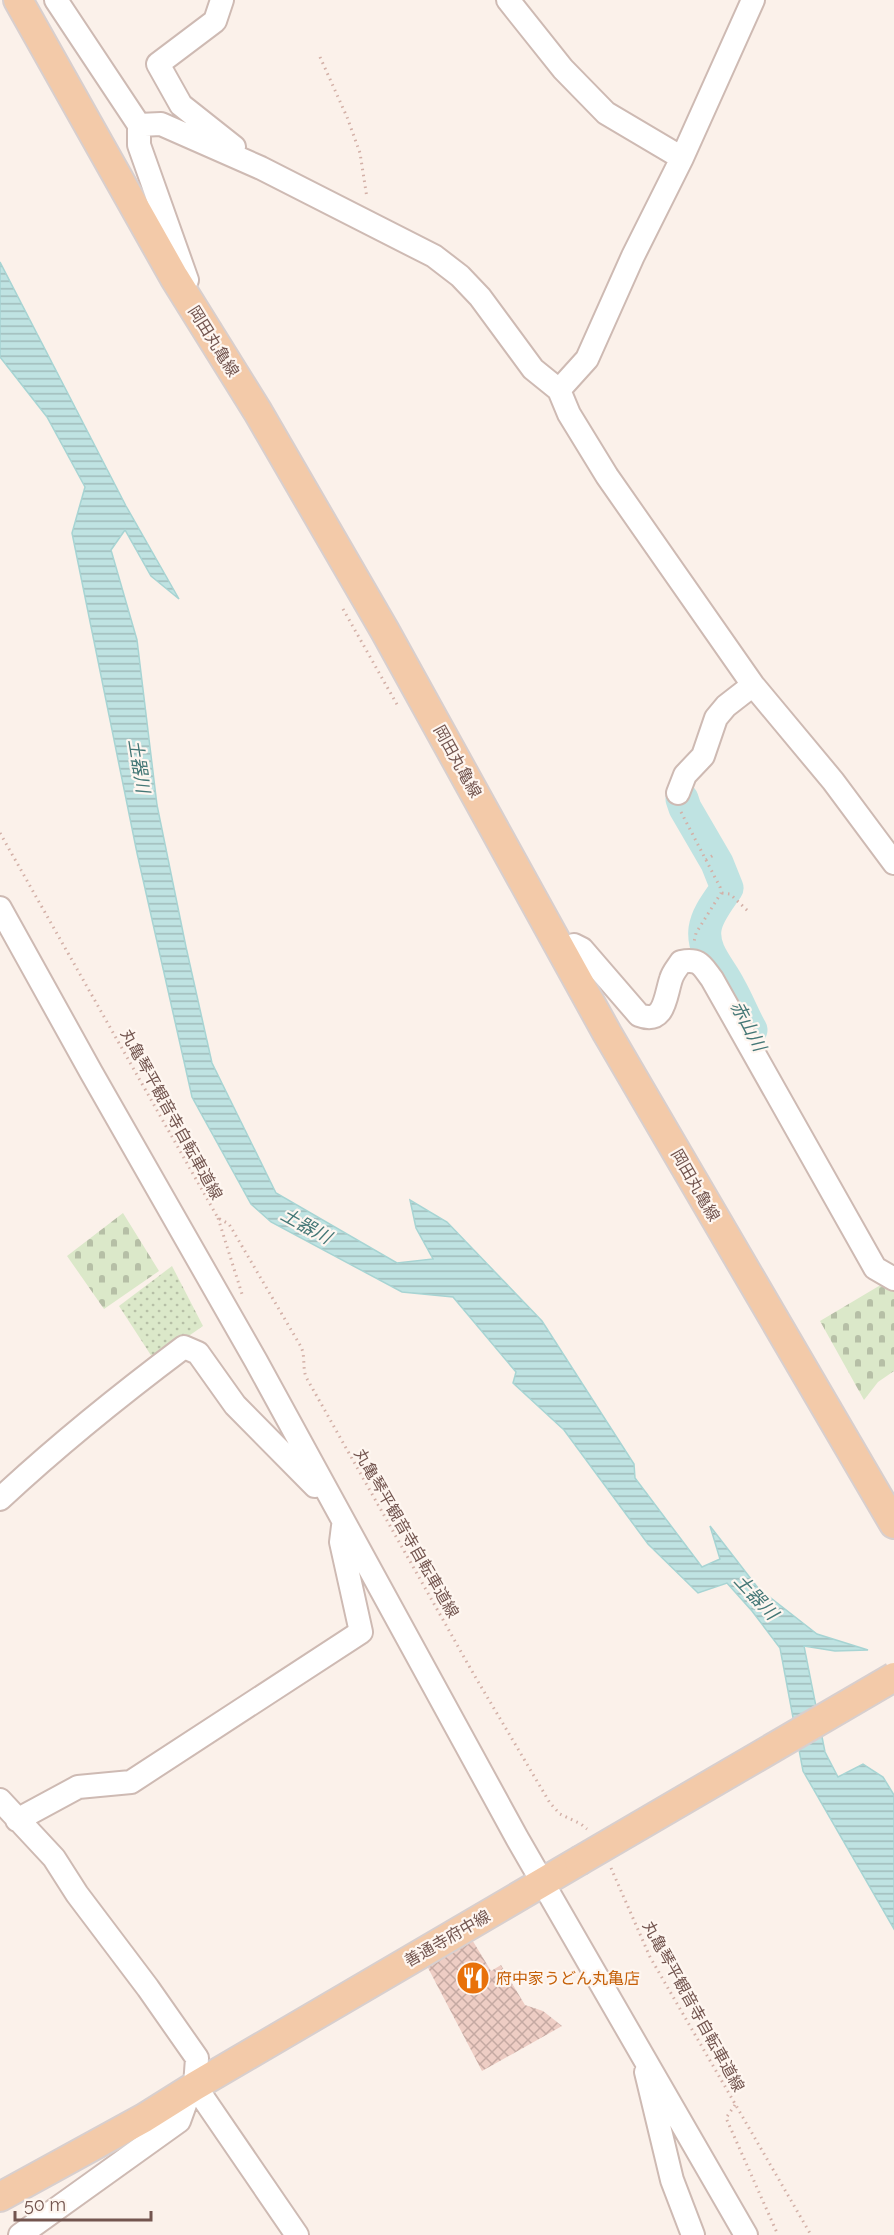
<svg xmlns="http://www.w3.org/2000/svg" width="894" height="2235" viewBox="0 0 894 2235" font-family="Raleway,'Noto Sans JP',sans-serif">
<defs>
<pattern id="cemetery-stones" width="16" height="16" patternUnits="userSpaceOnUse" patternTransform="scale(1.5)"><rect width="16" height="16" fill="#dbe8c9"/><path d="M2 7V4a2 2 0 0 1 4 0v3zM10 15v-3a2 2 0 0 1 4 0v3z" fill="#b6bfa6"/></pattern>
<pattern id="park-dots" width="8" height="8" patternUnits="userSpaceOnUse" patternTransform="scale(1.5)"><rect width="8" height="8" fill="#dbe8c9"/><path d="M2 2h.1M6 6h.1" fill="none" stroke="#b6bfa6" stroke-width="1.8" stroke-linecap="round"/></pattern>
<pattern id="water-rules" width="6" height="5" patternUnits="userSpaceOnUse" patternTransform="scale(1.5)"><rect width="6" height="5" fill="#bfe3e2"/><path d="M0 2.5h6" fill="none" stroke="#a0bbba"/></pattern>
<pattern id="building-cross-hatch" width="8" height="8" patternUnits="userSpaceOnUse" patternTransform="scale(1.5)"><rect width="8" height="8" fill="#eecdc4"/><path d="M0 0l8 8M0 8l8-8" fill="none" stroke="#c5a9a2"/></pattern>
</defs>
<rect width="100%" height="100%" fill="#fbf1ea"/>
<path fill="url(#cemetery-stones)" d="M123,1213L159,1271L104,1309L67,1256Z
M889,1280L894,1288V1371L878,1382L864,1400L820,1321Z"/>
<path fill="url(#park-dots)" d="M172,1266L203,1326L154,1360L119,1306Z"/>
<path fill="url(#water-rules)" stroke="#a7d4d3" stroke-width="1.5" d="M0,262L126,506L179,599L151,576L125,530L111,550L137,640L157,805L186,947L212,1063L276,1193L397,1263L433,1259L416,1228L410,1200L447,1222L542,1321L634,1464L635,1478L702,1567L720,1559L710,1526L758,1588L817,1634L868,1650L835,1651L804,1646L825,1752L838,1777L863,1764L883,1777L894,1795V1929L803,1771L780,1648L752,1611L727,1583L698,1593L648,1544L564,1430L513,1383L516,1372L453,1297L402,1292L271,1222L251,1204L192,1097L137,853L72,533L85,487L47,417L0,357Z"/>
<g fill="none" stroke-linecap="round" stroke-linejoin="round">
<path stroke="#bfe3e2" stroke-width="33" d="M682,799L685,808L717,863L727,888C719,900 707,914 705,929C702,952 721,969 730,988C738,1002 743,1016 751,1030"/>
</g>
<path fill="url(#building-cross-hatch)" d="M471,1938L491,1971L501,1965L525,2005L543,2011L562,2026L482,2071L426,1964Z"/>
<g fill="none" stroke-linecap="round" stroke-linejoin="round">
<g stroke="#cebab3" stroke-width="26">
<path id="minor" d="M56,0L139,125L161,124L261,168L434,256L460,276L480,297L533,369L559,390L569,414L607,476L753,685L833,781L894,863
M222,0L215,21L158,64L181,105L234,147
M508,0L563,69L606,113L682,158
M139,125V145L187,280
M559,390L587,359L633,256L682,158L753,0
M678,793L685,775L703,756L716,718L726,706L753,685
M0,908L91,1072L256,1361L517,1838L746,2235
M563,951L574,945L582,949L639,1015C665,1025 665,997 671,979C673,972 678,967 681,962C700,958 702,966 712,979L875,1268L894,1279
M0,1499C59,1444 120,1395 184,1347L198,1353L235,1405L315,1486
M0,1800L54,1858L77,1894L148,1988L197,2058L195,2086L297,2235
M17,1820L78,1787L131,1782L361,1632L341,1542L343,1526
M646,2072L672,2180L693,2235
M20,2235L179,2121L191,2088"/>
</g>
<g stroke="#d8cfce" stroke-width="32">
<path id="major" d="M18,0L174,277L258,412L385,631L607,1033L894,1524
M0,2197L144,2118L195,2086L579,1861"/>
</g>
<path stroke="#d3b0a7" stroke-width="3" stroke-dasharray="1.5 4.5" stroke-linecap="butt" d="M320,57L347,117L360,153L367,198
M343,609L399,708
M681,812L720,887L721,893L696,933L694,942
M0,833L218,1218L229,1224L300,1345C306,1355 302,1366 306,1377L473,1673L550,1803L560,1814L581,1824L587,1829
M706,860L715,854
M722,893L730,894L749,912
M218,1218L242,1294
M611,1868L650,1957L811,2235
M735,2105L726,2118L778,2235"/>
<use href="#minor" stroke="#fff" stroke-width="22"/>
<use href="#major" stroke="#f3caa9" stroke-width="28"/>
<g stroke="#d8cfce" stroke-width="32" stroke-linecap="butt">
<path id="major-bridge" d="M579,1861L894,1677"/>
</g>
<use href="#major-bridge" stroke="#f3caa9" stroke-width="28"/>
</g>
<defs>
<g id="restaurant-disc" transform="scale(1.725)"><circle r="9.5" fill="#e8710a" stroke="#fef6f0"/><path d="M-5-6h1v4h1v-4h1v4h1v-4h1v5L-1.5 .5V6h-2V.5L-5-1ZM5-6V6H3V1.5H1.5Q1.5-4 5-6Z" fill="#fff"/></g>
</defs>
<g fill-rule="evenodd">
<use href="#restaurant-disc" x="473" y="1978"/>
</g>
<g text-anchor="middle" stroke-width="4.5" stroke-linejoin="round" paint-order="stroke">
<g font-size="16" fill="#73554f" stroke="#fef6f0">
<text transform="translate(214 341) rotate(58)" y="6">岡田丸亀線</text>
<text transform="translate(458 761) rotate(61)" y="6">岡田丸亀線</text>
<text transform="translate(172 1114) rotate(61)" y="6">丸亀琴平観音寺自転車道線</text>
<text transform="translate(696 1185) rotate(60)" y="6">岡田丸亀線</text>
<text transform="translate(407 1533) rotate(60)" y="6">丸亀琴平観音寺自転車道線</text>
<text transform="translate(447 1938) rotate(-30)" y="6">善通寺府中線</text>
<text transform="translate(694 2006) rotate(61)" y="6">丸亀琴平観音寺自転車道線</text>
</g>
<g font-size="16" fill="#c56008" stroke="#fef6f0" text-anchor="start">
<text x="496" y="1984">府中家うどん丸亀店</text>
</g>
<g font-size="18" font-style="italic" fill="#447776" stroke="#fef6f0">
<text transform="translate(139 766) rotate(81)" y="6">土器川</text>
<text transform="translate(748 1026) rotate(62)" y="6">赤山川</text>
<text transform="translate(306 1226) rotate(29)" y="6">土器川</text>
<text transform="translate(756 1597) rotate(47)" y="6">土器川</text>
</g>
</g>
<path d="M15 2211v9h136v-9" fill="none" stroke="#73554f" stroke-width="3"/>
<text x="24" y="2211" font-size="18" fill="#73554f" stroke="#fef6f0" stroke-width="4.5" paint-order="stroke">50 m</text>
</svg>
